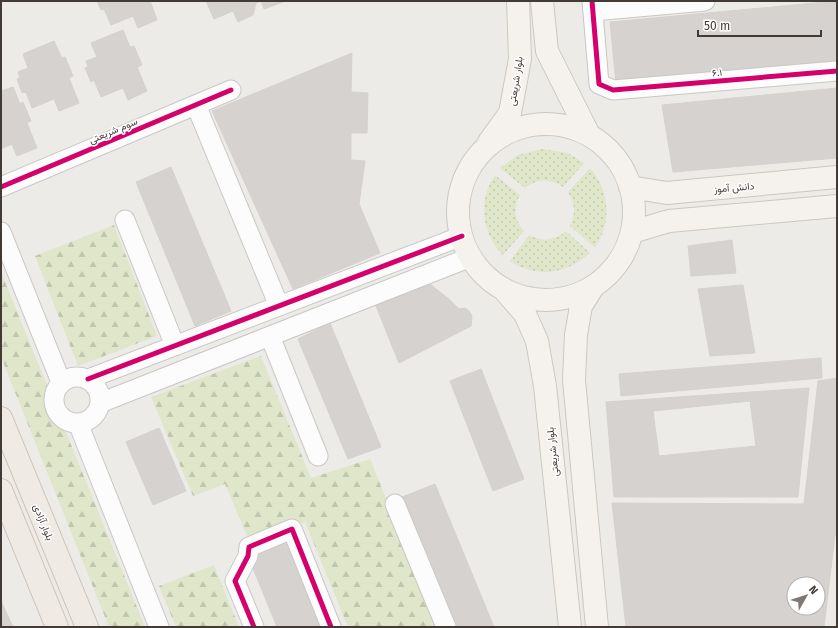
<svg xmlns="http://www.w3.org/2000/svg" width="838" height="628" viewBox="0 0 838 628" font-family="'Fira Sans',Vazirmatn,sans-serif">
<defs>
<pattern id="grass-dots" width="8" height="8" patternUnits="userSpaceOnUse"><rect width="8" height="8" fill="#dfe6ca"/><path d="M2 2h.1M6 6h.1" fill="none" stroke="#c1c6ae" stroke-width="1.8" stroke-linecap="round"/></pattern>
<pattern id="forest-firs" width="22" height="20" patternUnits="userSpaceOnUse"><rect width="22" height="20" fill="#dfe6ca"/><path d="M5 1l3.5 6h-7zM16 11l3.5 6h-7z" fill="#c1c6ae"/></pattern>
</defs>
<rect width="100%" height="100%" fill="#edebe8"/>
<path fill="url(#grass-dots)" d="M542,149L568,153L584,163L563,187C551,178 536,179 525,188L500,168L518,155Z
M590,168C610,191 612,222 595,248L570,226C576,214 575,203 568,192Z
M495,175L520,195C513,207 514,220 524,231L503,255C481,233 478,200 495,175Z
M566,231L590,253C568,274 536,279 510,261L529,235C541,242 555,241 566,231Z"/>
<path fill="url(#forest-firs)" d="M114,225L157,336L78,366L35,256Z
M1,272L145,627H109L1,357Z
M261,356L311,478L370,459L438,627H348L305,522L249,540L225,484L193,496L151,397Z
M214,565L239,627H176L159,586Z"/>
<path fill="#d5d2cf" stroke="#d5d2ce" fill-rule="evenodd" d="M97,1H150L157,20L138,28L133,16L111,25L104,9L101,10Z
M206,1H286L264,9L261,1L256,3L253,15L238,22L233,11L214,19Z
M837,1V63L616,83L610,22Z
M123,30L130,47L134,46L142,65L137,67L147,91L128,100L123,88L101,97L94,80L91,82L85,68L88,67L86,61L97,57L91,43Z
M54,41L62,58L65,57L73,76L69,78L79,103L59,111L54,99L32,108L26,92L22,93L17,79L20,78L18,72L28,68L23,54Z
M352,53L351,92L368,93L367,133H351V160L365,161L359,204L380,253L293,289L212,111Z
M13,87L20,104L23,102L31,121L27,123L37,148L17,156L12,144L1,149V91Z
M837,88V158L673,172L662,105Z
M171,167L231,311L195,326L136,182Z
M732,240L736,273L691,276L688,246Z
M421,277L449,299L459,309L465,308L469,311L472,316L471,326L399,363L372,296Z
M743,285L755,353L710,356L698,289Z
M330,323L381,447L348,459L298,339Z
M821,358L822,378L621,396L619,374Z
M481,369L524,479L493,491L450,381Z
M837,378V535H835L824,627H626L612,503L804,504L818,381ZM794,584H818V608H794Z
M809,388L798,497H614L606,402Z
M750,401L756,446L659,456L653,411Z
M159,428L186,491L153,505L126,442Z
M435,484L494,627H456L402,497Z
M287,540L322,627H277L248,556Z
M1,601L13,627H1Z"/>
<g fill="none" stroke-linecap="round" stroke-linejoin="round">
<g stroke="#cac7c4" stroke-width="21">
<path id="street" d="M592,1L599,84L613,90L837,71
M593,11L705,1
M196,105L279,306
M1,187L231,90
M125,220L175,346
M1,232L61,382
M270,336L318,456
M54 400a23 23 0 1 1 46 0a23 23 0 1 1-46 0Z
M88,379L462,236
M100,403L471,257
M78,423L159,627
M395,504L446,627
M254,627L235,581L248,556L249,547L292,529L331,627"/>
</g>
<g stroke="#ccc7bf" stroke-width="24">
<path id="secondary" d="M542,1L547,51L589,135
M458 212a88 88 0 1 1 176 0a88 88 0 1 1-176 0Z
M489,142L510,113L520,59L518,1
M630,187L667,193L837,177
M632,232L669,221L837,206
M593,287L581,306L576,335L574,380L597,627
M505,291L525,314L537,341L545,386L570,627"/>
</g>
<g stroke="#cec3b7" stroke-width="24">
<path id="primary" d="M1,418L87,627
M1,490L57,627"/>
</g>
<use href="#street" stroke="#fcfcfc" stroke-width="19"/>
<use href="#secondary" stroke="#f5f2ee" stroke-width="22"/>
<use href="#primary" stroke="#efeae4" stroke-width="22"/>
<g stroke="#fff" stroke-width="8">
<path id="cycleway" d="M592,1L599,84L613,90L837,71
M1,187L231,90
M88,379L462,236
M254,627L235,581L248,556L249,547L292,529L331,627"/>
</g>
<use href="#cycleway" stroke="#d6006c" stroke-width="5"/>
</g>
<g text-anchor="middle" stroke-width="3" stroke-linejoin="round" paint-order="stroke">
<g font-size="10" fill="#423b35" stroke="#fff">
<text transform="translate(717 72) rotate(-5)" y="4">۶.۱</text>
<text transform="translate(515 81) rotate(-81)" y="4">بلوار شریعتی</text>
<text transform="translate(113 130) rotate(-23)" y="4">سوم شریعتی</text>
<text transform="translate(734 187) rotate(-5)" y="4">دانش آموز</text>
<text transform="translate(552 452) rotate(-96)" y="4">بلوار شریعتی</text>
<text transform="translate(44 522) rotate(68)" y="4">بلوار آزادی</text>
</g>
</g>
<rect width="838" height="628" fill="none" stroke="#423b35" stroke-width="4"/>
<g transform="translate(806 596) rotate(51)"><circle r="19" fill="#ffffff" stroke="#b3b1ae"/>
<path d="M0-3L7 15L0 10L-7 15Z" fill="#7e7974"/>
<text y="-6" font-size="11" font-weight="bold" text-anchor="middle" fill="#423b35">N</text>
</g>
<path d="M698 30v6h123v-6" fill="none" stroke="#423b35" stroke-width="2"/>
<text x="704" y="30" font-size="12" fill="#423b35" stroke="#ffffff" stroke-width="3" paint-order="stroke">50 m</text>
</svg>
